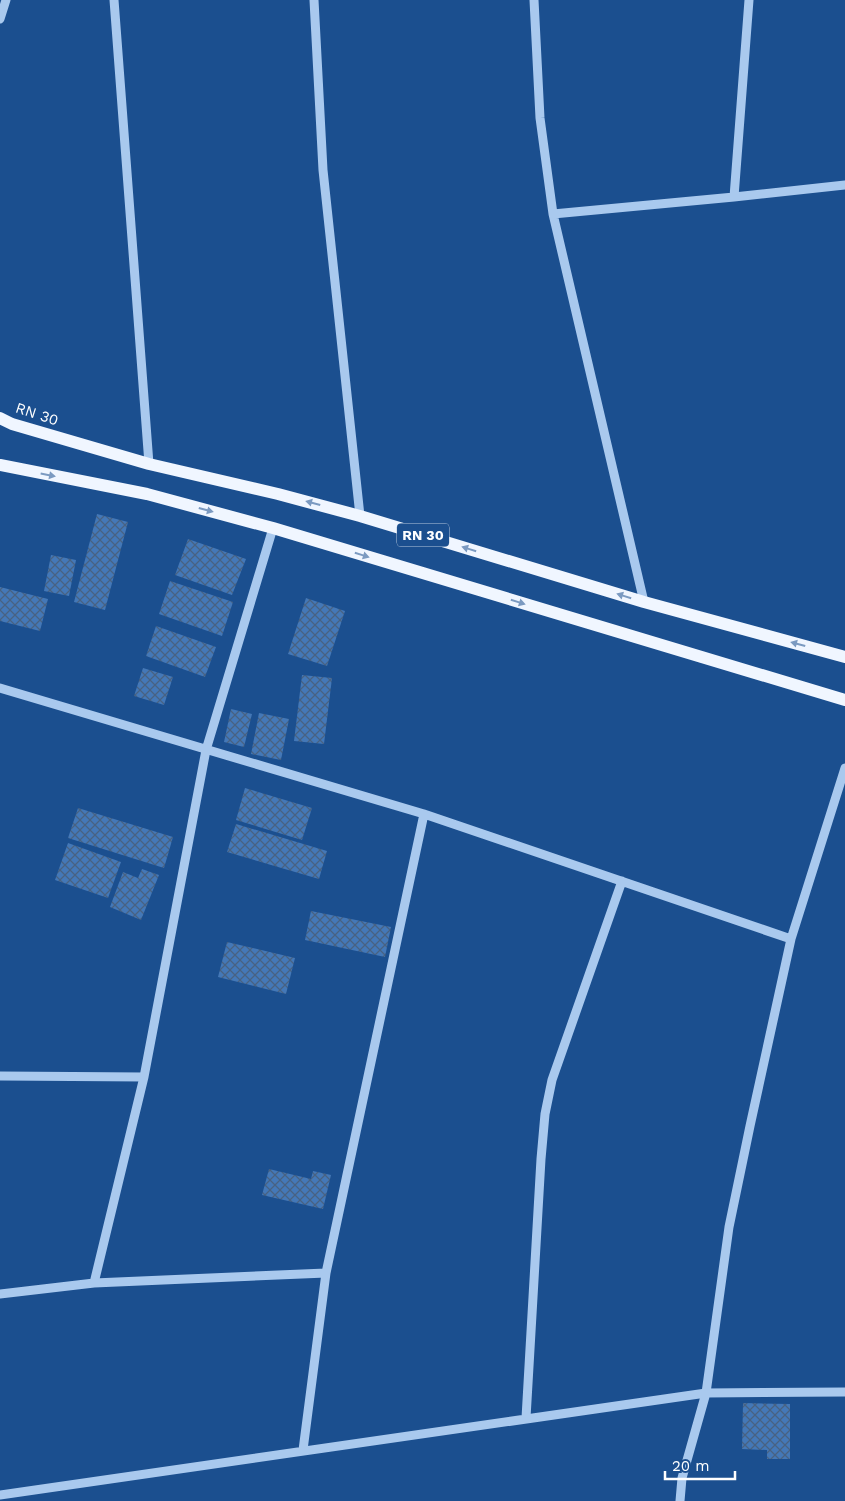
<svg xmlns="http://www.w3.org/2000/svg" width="845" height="1501" viewBox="0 0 845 1501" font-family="'Work Sans',sans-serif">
<defs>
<pattern id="building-cross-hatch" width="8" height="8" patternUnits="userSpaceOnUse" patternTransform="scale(1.25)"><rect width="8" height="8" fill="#4478b7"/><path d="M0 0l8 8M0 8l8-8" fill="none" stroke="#486282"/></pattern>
</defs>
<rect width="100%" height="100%" fill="#1b4f8f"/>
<path fill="url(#building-cross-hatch)" d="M97,514L128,522L105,610L74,602Z
M188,539L246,559L232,595L175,575Z
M51,555L76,560L69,596L44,591Z
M170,581L233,602L222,636L159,614Z
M0,587L48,599L40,631L0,621Z
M306,598L345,611L327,666L288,654Z
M156,626L216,647L205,677L146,656Z
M143,668L173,677L164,705L134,696Z
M302,675L332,678L324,744L294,741Z
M231,709L252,714L244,747L224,742Z
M259,713L289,719L281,760L251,754Z
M245,788L312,808L302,840L236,820Z
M78,808L173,837L164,868L68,838Z
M236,824L327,851L319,879L227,852Z
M68,843L121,862L108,898L55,880Z
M142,869L159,875L141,920L110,907L123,872L138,878Z
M311,911L391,927L385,957L305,940Z
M227,942L295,958L286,994L218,977Z
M269,1169L311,1179L313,1171L331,1175L323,1209L262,1195Z
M743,1403L790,1404V1459H767V1450L742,1449Z"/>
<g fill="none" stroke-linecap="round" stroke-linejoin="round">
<path stroke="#a9c9ee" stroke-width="9" d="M114,0L149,464
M314,0L323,170L360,516
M534,0L540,118L553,214L644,602
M0,19L6,0
M734,197L749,0
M553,214L734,197L845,185
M0,688L424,814L791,939
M0,1076L144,1077
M94,1283L144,1077L206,750L273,528
M0,1294L94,1283L326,1273
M526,1418L541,1159L545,1114L552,1080L622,881
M303,1450L326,1273L424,814
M0,1495L706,1393L845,1392
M680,1501L682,1478L706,1393L729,1227L750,1126L791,939L845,768"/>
<path stroke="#f0f6ff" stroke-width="12" d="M0,418L12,424L149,464L278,494L360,516L644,602L845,657
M0,465L147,494L273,528L845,700"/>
</g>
<defs><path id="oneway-solid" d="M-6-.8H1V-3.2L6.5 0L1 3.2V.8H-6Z" transform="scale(1.25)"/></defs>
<g fill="#7b9ac1">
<use href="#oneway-solid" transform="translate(48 475) rotate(11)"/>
<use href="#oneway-solid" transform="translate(313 503) rotate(-165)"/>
<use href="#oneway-solid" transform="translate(206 510) rotate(15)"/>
<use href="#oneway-solid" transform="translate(469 549) rotate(-163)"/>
<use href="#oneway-solid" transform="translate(362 555) rotate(17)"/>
<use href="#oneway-solid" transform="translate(624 596) rotate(-163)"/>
<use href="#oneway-solid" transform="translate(518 602) rotate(17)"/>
<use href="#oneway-solid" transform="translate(798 644) rotate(-165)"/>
</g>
<g text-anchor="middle" stroke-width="4.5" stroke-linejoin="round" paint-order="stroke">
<rect fill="#1b4f8f" stroke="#bbcadd" stroke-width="1" x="397" y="523.5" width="52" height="23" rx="4"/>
<g font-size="14" font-weight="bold" fill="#fff">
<text x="423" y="540">RN 30</text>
</g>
<g font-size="15" fill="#fff" stroke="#1b4f8f">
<text transform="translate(37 414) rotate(18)" y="5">RN 30</text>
</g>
</g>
<path d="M665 1471v8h70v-8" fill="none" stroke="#ffffff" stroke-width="2.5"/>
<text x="672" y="1471" font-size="15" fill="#ffffff" stroke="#1b4f8f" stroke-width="4" paint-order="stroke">20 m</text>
</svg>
